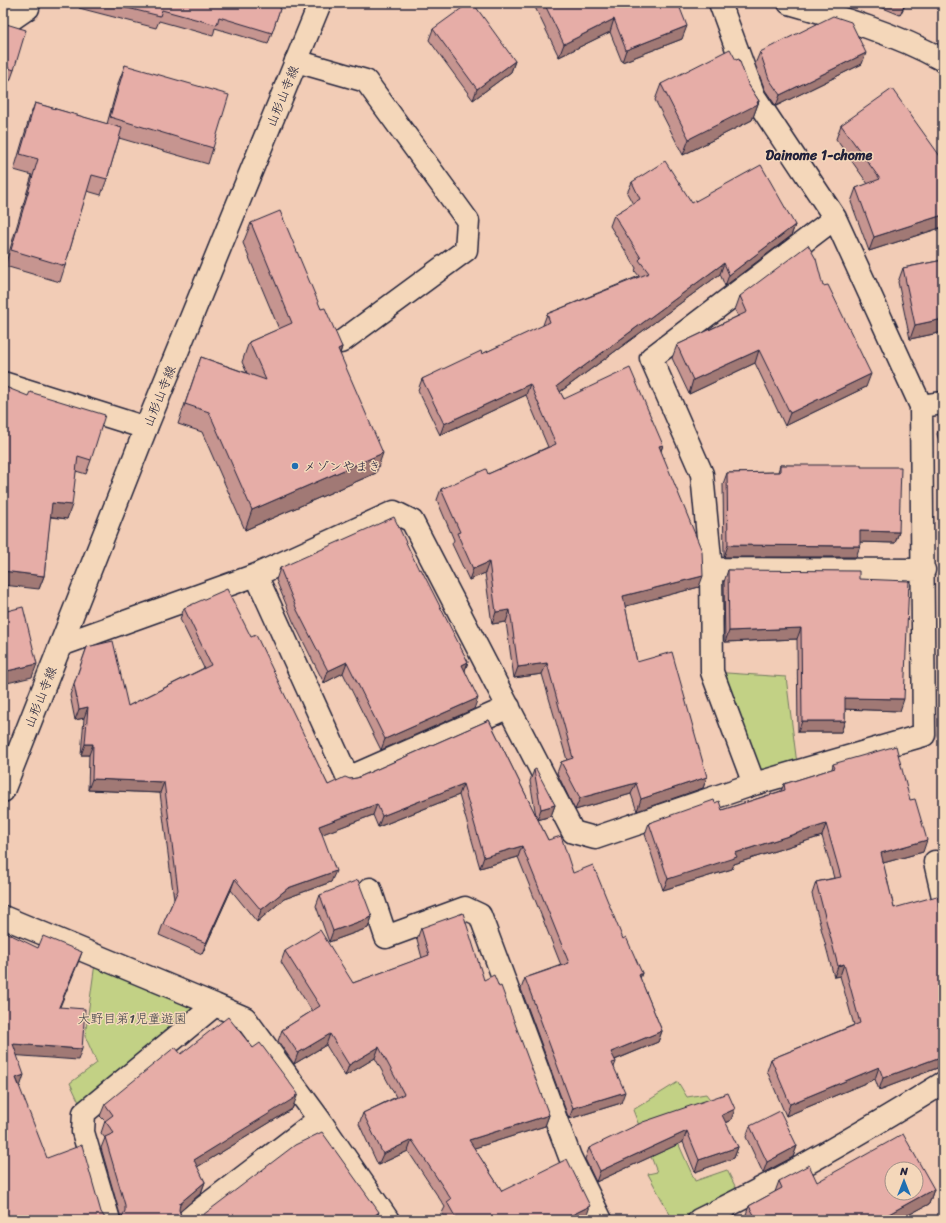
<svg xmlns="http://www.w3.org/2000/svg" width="946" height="1223" viewBox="0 0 946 1223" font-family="Sriracha,'Klee One',sans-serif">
<rect width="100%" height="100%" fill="#f2ccb6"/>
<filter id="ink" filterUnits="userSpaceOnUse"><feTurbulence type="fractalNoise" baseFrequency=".025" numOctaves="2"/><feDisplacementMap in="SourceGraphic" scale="8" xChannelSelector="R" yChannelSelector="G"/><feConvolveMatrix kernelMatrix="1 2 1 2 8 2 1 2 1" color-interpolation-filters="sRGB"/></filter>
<g filter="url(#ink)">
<path fill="#c2d185" stroke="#727a60" d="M712,672L786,677L798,772L754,784Z
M96,956L215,1005L84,1113L70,1083L97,1063L85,1036Z
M678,1082L687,1097L706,1094L712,1102L667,1118L695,1181L727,1170L742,1200L699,1220H673L648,1174L657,1172L633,1110Z"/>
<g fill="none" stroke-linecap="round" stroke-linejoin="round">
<g stroke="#22223b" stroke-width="25">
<path id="minor" d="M720,3L754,96L835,218L921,406L943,403
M789,3C842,18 894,33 943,60
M3,16L12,19L28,8L29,3
M296,61L366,81L468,221L466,250L341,342
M3,383L146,428
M711,569L924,570
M256,575L348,778L509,707
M61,645L256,575L394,512L412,521L573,832L595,838L754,784L924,735L921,406
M754,784L712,672L711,569L702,474L651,358L835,218
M935,862L943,897
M370,889L386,937L465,908L480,915L570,1157L601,1220
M3,917L215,1005
M109,1220L83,1132L84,1113L215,1005L245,1018L319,1119L388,1220
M187,1220L319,1119
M699,1220C784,1179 864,1132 943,1083"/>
</g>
<g stroke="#22223b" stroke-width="25">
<path id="major" d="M3,791L146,428L320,3"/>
</g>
<use href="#minor" stroke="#f4d7ba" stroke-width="22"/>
<use href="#major" stroke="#f4d7ba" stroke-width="22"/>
</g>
<path fill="#c69590" stroke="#22223b" d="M80,3H282L268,44L215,28L213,36L159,21L156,28L79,8Z
M533,3H678L682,39L622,62L610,32L559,57Z
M871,3H906L900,15Z
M3,23L14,70L10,81L3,79Z
M433,29L515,61L511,72L473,100L429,40Z
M760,52L862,64L776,106L765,90L755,64Z
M125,65L213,148L208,164L119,138L107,179L101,195L87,191L65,266L60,282L5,266L32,175L14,170L29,119L35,103L107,124L119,81Z
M661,84H748L759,101L752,120L683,155L655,100Z
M841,125L940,156L943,155V227L869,251L851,202L856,188L868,184L836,139Z
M632,182L692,203L795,225L791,236L725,286L720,274L560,392L564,399L663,445L661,451L699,587L625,606L637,662L707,777L703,788L637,811L631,794L575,810L557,773L561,762L567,760L542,674L514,678L506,622L492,624L485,573L469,580L452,544L454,540L437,500L441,489L488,474L548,447L526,395L440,435L418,390L422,379L482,354L543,326V325L547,314L639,276L635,271L636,268L610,226L614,215L633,204L627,193Z
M251,223L321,309L342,347L340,354L376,473L245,530L202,432L178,424L201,357L247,373L242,362L249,342L279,329L243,243Z
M943,260V332L910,339L898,282L903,268Z
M823,286L866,387L785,426L755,363L689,394L672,358L677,345L738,316L735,310L740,296Z
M3,386L91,460L86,474L76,471L67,519L50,517L44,576L39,589Z
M943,422V455L937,434L941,423Z
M780,465L861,467L899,532L895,543L860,542L856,557H724L723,484L727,473L778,472Z
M280,568L419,570L468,662L465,670L474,709L381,750L343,673L324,683L293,621L276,580Z
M728,570L859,579L900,711L845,709V721L841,732H798L797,639L725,642L724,582Z
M184,608L251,637L328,785L350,779L357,778L489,720L536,816L530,781L534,770L555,805L551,816L538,820L548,840L623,939L642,973L640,978L662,1031L658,1042L615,1060L616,1062L614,1067L621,1103L569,1119L521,989L525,978L561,965L518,857L480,868L459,795L378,827L373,815L322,834L331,882L284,899L257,922L231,890L202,954L159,935L163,924L174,899L160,793L88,790L89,755H81L84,718L75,720L70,695L87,647L128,706L204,668L180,619Z
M833,764L923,852L883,863L894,908L943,918V1071H942L940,1067L879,1090L875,1079L786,1116L767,1071L771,1059L854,1025L840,976L834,977L812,894L816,882L834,878L822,836L734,864L732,869L663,890L645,834L649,823L715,803L722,810L781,791L784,784L832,769Z
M320,895L372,917L368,928L329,942L316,906Z
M421,928L484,980L549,1115L545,1126L474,1148L502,1191L586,1218L581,1220H446L442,1213L445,1207L408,1151L378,1165L359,1124L363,1113L396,1097L375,1058L345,1076L326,1045L294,1064L278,1041L282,1030L312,1011L281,962L285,951L353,983L422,958L417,939Z
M181,1054L294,1105L292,1109L197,1167L205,1182L201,1193L180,1212L181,1216L121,1218L101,1148L105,1138L101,1133L105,1121L100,1116L105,1104Z
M731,1120L725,1123L738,1147L734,1158L695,1172L683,1142L596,1182L585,1159L589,1148Z
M750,1126L797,1146L793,1157L763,1173L746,1137Z
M779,1181L817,1182L934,1189L929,1204L899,1220H744L749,1206L775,1192Z"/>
<path fill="#a17975" stroke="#22223b" d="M905,3H906L900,15Z
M614,19L610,32L559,57L564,44Z
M687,26L682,39L622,62L626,50Z
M866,53L862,64L776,106L780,95Z
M515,61L511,72L473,100L477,89Z
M759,101L752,120L683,155L689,139Z
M943,215V227L869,251L874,237Z
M795,225L791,236L725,286L729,275Z
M724,263L720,274L553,397L557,386Z
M943,319V332L910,339L915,325Z
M342,347L335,367L338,349Z
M759,350L755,363L689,394L693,380Z
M871,374L866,387L785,426L790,413Z
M530,384L526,395L440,435L444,424Z
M663,445L659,456V446Z
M383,453L376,473L245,530L252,510Z
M52,503L72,505L67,519L47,516Z
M860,531L899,532L895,543L856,542Z
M728,545L860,546L856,557H724Z
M489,562L485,573L469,580L473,569Z
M3,571L44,576L39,589L3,585Z
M703,576L699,587L619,608L623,596Z
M510,610L506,622L492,624L496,612Z
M801,628L797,639L725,642L729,631Z
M347,662L343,673L324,683L328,671Z
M468,662L464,673L462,665Z
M547,663L542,674L514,678L518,667Z
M37,664L32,677L3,684V672Z
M478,698L474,709L381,750L385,739Z
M845,698L904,699L900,711L841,709Z
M88,707L84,718L75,720L79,709Z
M802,721H845L841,732H798Z
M85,744H93L89,755H81Z
M707,777L703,788L637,811L641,799Z
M92,779L164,782L160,793L88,790Z
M636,783L631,794L575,810L580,798Z
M463,784L459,795L378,827L382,816Z
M377,804L373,815L315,837L319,826Z
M555,805L551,816L537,820L541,809Z
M826,824L822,836L734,864L732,869L663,890L668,879L735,853Z
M927,840L923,852L876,865L881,853Z
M522,846L518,857L480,868L484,857Z
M336,871L331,882L284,899L257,922L261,910L288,888Z
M235,879L231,890L202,954L206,943Z
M372,917L368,928L329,942L333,931Z
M82,952L78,963L55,1019L59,1007Z
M844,964L840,976L834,977L838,966Z
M642,973L638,984L639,975Z
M662,1031L658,1042L607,1063L611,1052Z
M330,1034L326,1045L294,1064L298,1053Z
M13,1044L82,1049L78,1060L9,1055Z
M379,1047L375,1058L345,1076L349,1065Z
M943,1056V1060L940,1067L879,1090L883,1078Z
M879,1067L875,1079L786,1116L790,1104Z
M24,1075L20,1087L16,1078Z
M625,1092L621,1103L569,1119L573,1108Z
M298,1094L292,1109L189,1172L194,1160Z
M735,1109L731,1120L718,1126L722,1115Z
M549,1115L545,1126L465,1151L469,1140Z
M687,1131L683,1142L596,1182L600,1171Z
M412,1140L408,1151L378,1165L383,1154Z
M797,1146L793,1157L763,1173L767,1162Z
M738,1147L734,1158L695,1172L699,1160Z
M205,1182L201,1193L176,1215L180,1203Z
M934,1189L929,1204L899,1220H878Z
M590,1206L586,1218L581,1220H562Z
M379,1212L376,1220H369Z"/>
<path fill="#e6ada7" stroke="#22223b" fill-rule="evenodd" d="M107,3H282L272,33L219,17L217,25L162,10L160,16Z
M469,3H473L515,61L477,89L433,29Z
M544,3H678L687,26L626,50L614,19L564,44Z
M833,16L851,22L866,53L780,95L769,79L760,52Z
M3,23L26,30L14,70L3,66Z
M730,49L736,60L739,59L748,84L759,101L757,102L758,104L689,139L661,84Z
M125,65L229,95L213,148L110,117Z
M892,89L940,156L943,155V215L874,237L856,188L880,179L841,125Z
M35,103L122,128L107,179L92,175L65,266L11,250L38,159L20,154Z
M665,161L692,203L761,165L795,225L729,275L724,263L557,386L564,399L630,368L663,445L659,446L702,551L703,576L623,596L637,662L672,652L707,777L641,799L636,783L580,798L561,762L573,758L547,663L518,667L510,610L496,612L489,562L473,569L457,533L460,532L441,489L486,469L488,474L556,444L530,384L444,424L422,379L481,351L482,354L550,322L547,314L649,273L639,260L641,258L614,215L640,199L632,182Z
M280,211L321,309L325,308L342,347L338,349L383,453L252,510L209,412L185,404L201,357L266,380L249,342L292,323L251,223Z
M808,245L816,259L823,286L828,285L871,374L790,413L759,350L693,380L677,345L747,312L740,296Z
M943,260V319L915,325L903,268Z
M3,386L28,396L30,392L105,415L91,460L78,456L72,505L52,503L44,576L3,571Z
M943,422V430L941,423Z
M780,465H861V467H901L899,532L860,531V546L728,545L727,473L780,472Z
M394,517L419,570L421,569L468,662L462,665L478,698L385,739L347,662L328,671L297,610L280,568Z
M728,570L859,571V579L909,581L904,699L845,698V721H802L801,628L729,631Z
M227,589L251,637L256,635L328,785L345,777L350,779L357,778L489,720L548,840L561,836L573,873L593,865L623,939L626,937L642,973L639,975L662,1031L611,1052L616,1062L612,1063L625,1092L573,1108L525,978L569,963L522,846L484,857L463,784L382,816L377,804L319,826L336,871L288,888L261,910L235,879L206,943L163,924L178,890L164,782L92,779L93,744H85L88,707L79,709L74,684L87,647L113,641L128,706L211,665L184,608Z
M23,607L37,664L3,672V612Z
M896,746L910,800L915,799L927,840L881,853L894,908L937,896L943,918V1056L883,1078L879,1067L790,1104L771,1059L860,1023L844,964L838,966L816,882L841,877L826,824L735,853L737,857L668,879L649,823L714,800L715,803L719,801L722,810L785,790L784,784L835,768L833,764Z
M536,769L555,805L541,809L534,770Z
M358,880L372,917L333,931L320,895Z
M463,913L484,980L494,975L499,987L501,986L549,1115L469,1140L502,1191L567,1159L590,1206L562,1220H457L447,1202L451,1199L412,1140L383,1154L363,1113L404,1094L379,1047L349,1065L330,1034L298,1053L282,1030L320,1006L285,951L320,930L353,983L429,955L421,928Z
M3,931L38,948L43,936L82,952L59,1007L85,1009L82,1049L13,1044L24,1075L16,1078L47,1158L82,1145L101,1212L105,1218L109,1220H3V1045L7,1043H3Z
M228,1017L253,1048L260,1043L298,1094L295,1096L296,1097L194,1160L205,1182L180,1203L179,1210L181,1216L187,1220H118L122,1217L125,1211V1205L105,1137L114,1133L105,1121L113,1115L105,1104L175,1047L181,1054Z
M728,1093L735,1109L722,1115L738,1147L699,1160L687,1131L600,1171L589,1148L643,1122Z
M780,1111L797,1146L767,1162L750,1126Z
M322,1132L379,1212L369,1220H195L199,1218L295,1145Z
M903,1134L934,1189L878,1220H757L749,1206L782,1188L779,1181L809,1165L817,1182ZM892,1169H916V1193H892Z"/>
</g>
<circle fill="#1f6fb2" stroke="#f4d7ba" stroke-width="1.5" cx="295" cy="466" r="4"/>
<g text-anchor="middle" stroke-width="3" stroke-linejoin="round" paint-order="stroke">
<g font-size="13" fill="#22223b" stroke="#f4d7ba">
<text transform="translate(282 96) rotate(-68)" y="5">山形山寺線</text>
<text transform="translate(159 396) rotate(-68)" y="5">山形山寺線</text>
<text transform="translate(40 697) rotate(-68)" y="5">山形山寺線</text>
</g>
<g font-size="13" fill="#22223b" stroke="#f4d7ba" text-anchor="start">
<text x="303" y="471">メゾンやまき</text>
</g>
<g font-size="13" fill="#42454a" stroke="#f4d7ba">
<text x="132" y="1023">大野目第1児童遊園</text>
</g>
<g font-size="14" font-weight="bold" fill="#22223b" stroke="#f4d7ba">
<text x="819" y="160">Dainome 1-chome</text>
</g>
</g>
<rect width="946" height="1223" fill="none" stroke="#f4d7ba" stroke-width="16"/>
<rect x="8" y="8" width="930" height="1207" fill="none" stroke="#22223b" stroke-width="1.5" filter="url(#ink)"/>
<g transform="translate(904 1181)"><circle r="19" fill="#f4d7ba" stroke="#a08f87"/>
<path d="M0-3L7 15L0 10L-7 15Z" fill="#1f6fb2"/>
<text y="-6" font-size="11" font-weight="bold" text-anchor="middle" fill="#22223b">N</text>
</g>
</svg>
